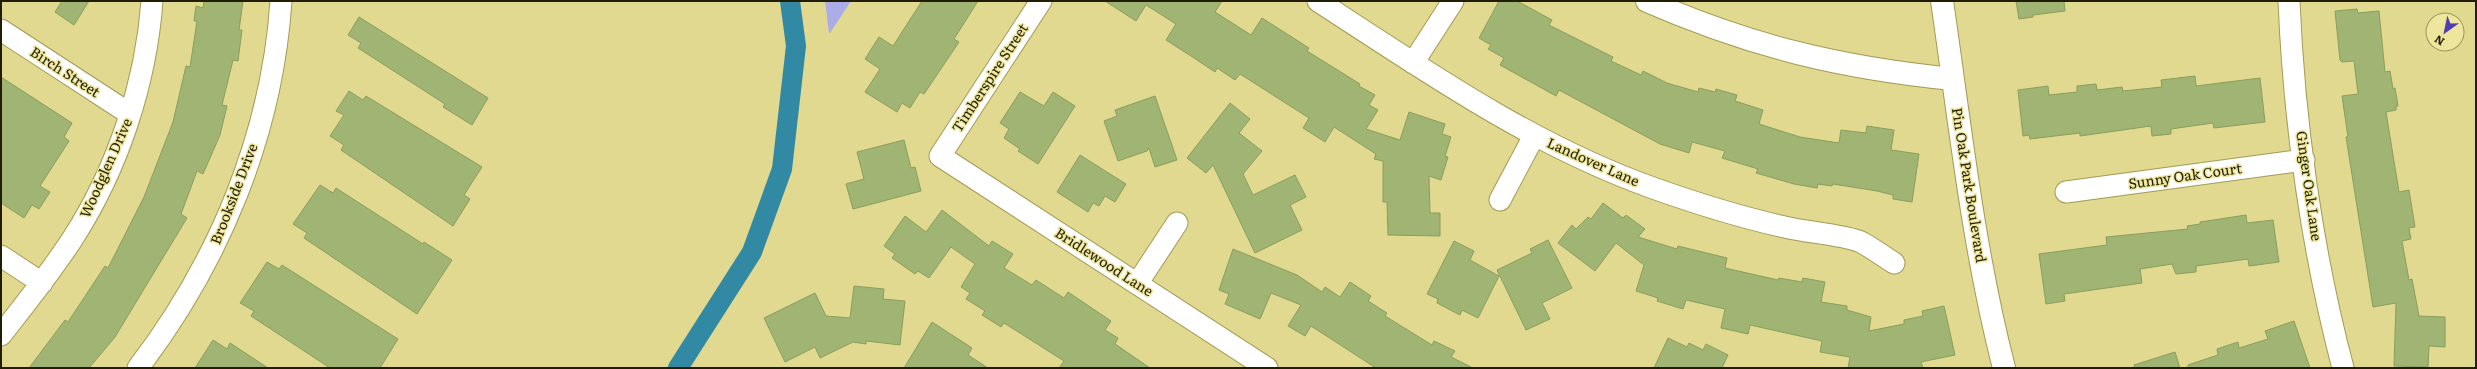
<svg xmlns="http://www.w3.org/2000/svg" width="2477" height="369" viewBox="0 0 2477 369" font-family="Literata,serif">
<rect width="100%" height="100%" fill="#e1d990"/>
<path fill="#abade8" d="M825,1H851L830,33H829Z"/>
<g fill="none" stroke-linecap="round" stroke-linejoin="round">
<path stroke="#3289a4" stroke-width="20" d="M678,368L752,252L782,169L796,46L790,1"/>
</g>
<path fill="#a0b473" stroke="#8a9e5c" d="M62,1H89L74,25L55,12Z
M204,1H243L239,30H242L238,61L233,60L222,105L227,106L220,135L203,174L197,171L181,214L187,218L115,337L89,368H29L65,320L68,322L105,266L108,268L144,197L173,122L186,66L190,67L197,21H194L196,6L203,8Z
M922,1H978L954,39L959,42L924,94L920,92L910,108L902,103L897,112L865,92L880,69L865,59L879,37L893,46Z
M1105,1H1222L1215,12L1251,35L1262,18L1309,48L1307,51L1360,84L1359,86L1375,95L1369,105L1378,110L1366,129L1400,140L1409,112L1445,124L1442,134L1451,137L1445,156L1448,157L1441,180L1429,176L1430,213H1440V236L1388,235L1387,202H1383V161L1374,159L1376,154L1334,127L1325,142L1303,128L1309,118L1240,74L1235,80L1217,68L1215,72L1194,58L1166,40L1176,24L1146,5L1136,21Z
M1499,1H1517L1552,20L1549,25L1613,57L1611,61L1641,75L1643,71L1667,83L1698,92L1699,88L1715,92L1716,89L1737,95L1735,101L1763,110L1759,124L1800,137L1839,143L1841,130L1866,133L1867,126L1894,130L1891,150L1919,154L1912,202L1893,199V195L1877,191L1833,184L1832,186L1818,184L1817,188L1794,184L1756,173L1758,169L1722,158L1725,151L1692,142L1689,153L1660,144L1559,90L1556,96L1500,65L1504,58L1488,49L1491,45L1479,38Z
M2016,1H2064L2065,11L2033,15V17L2019,19Z
M2357,9L2358,13L2379,11L2385,72L2390,71L2393,89L2395,88L2398,106H2396V110L2386,112L2399,192L2409,190L2415,227L2409,228L2411,239L2402,241L2409,280L2412,279L2419,316L2445,317V347L2429,346L2428,367L2394,366L2396,303L2373,307L2346,137H2348L2342,96L2358,94L2354,61L2342,62L2340,60L2335,11Z
M359,17L488,98L472,125L443,107L445,104L358,48L361,43L348,35Z
M2195,76L2196,86L2260,78L2265,122L2214,128L2213,123L2171,129V134L2152,136L2151,126L2080,136V133L2030,139L2029,135L2023,136L2018,90L2048,86L2049,95L2077,92V86L2096,84L2097,90L2122,87L2123,91L2162,87L2161,80Z
M1,77L72,123L64,137L69,141L40,186L50,192L39,209L32,205L24,218L1,203Z
M349,91L363,100L366,96L482,167L464,195L470,199L453,226L341,150L344,145L330,136L344,115L336,111Z
M1020,92L1044,106L1053,92L1075,106L1038,164L1018,151L1020,149L1004,138L1009,129L1000,123Z
M1155,96L1177,160L1155,167L1149,148L1147,151L1118,161L1104,121L1117,116L1115,110Z
M1230,103L1250,119L1239,133L1262,151L1243,174L1253,195L1295,175L1306,197L1290,205L1302,230L1255,253L1213,165L1206,173L1187,158Z
M904,140L911,168L915,167L921,191L853,209L846,184L864,179L857,152Z
M1080,155L1126,184L1115,202L1105,196L1099,206L1093,203L1088,212L1057,192Z
M320,185L333,193L336,188L423,244L424,242L452,260L417,314L304,238L307,233L293,224Z
M1603,203L1623,218L1626,215L1645,229L1638,237L1677,249L1678,246L1727,258L1725,268L1778,280L1779,278L1802,282L1803,278L1825,282L1821,302L1847,306V310L1871,317L1869,331L1904,324V320L1923,316L1922,311L1944,306L1955,355L1921,362L1923,368H1848L1850,357L1820,352L1822,341L1750,325L1748,334L1721,328L1725,309L1686,300L1683,309L1657,301L1658,298L1636,291L1644,265L1616,243L1595,271L1558,243L1572,225L1576,229L1588,217L1591,219Z
M942,210L989,246L992,241L1013,254L1004,268L1032,285L1036,280L1064,298L1068,292L1111,321L1105,330L1118,338L1115,344L1150,368H1059L1064,361L1004,323L1001,327L982,315L985,311L966,299L970,293L961,287L975,264L951,247L929,278L918,271L915,274L892,258L895,254L884,246L905,216L926,232Z
M2246,215L2247,223L2273,220L2279,262L2249,266L2248,259L2196,266V272L2176,274L2172,264L2140,269L2142,283L2064,294L2065,301L2046,304L2039,254L2107,245L2106,237L2188,229L2187,226L2200,224V222Z
M1548,240L1572,288L1542,303L1550,319L1526,330L1497,270L1532,253L1530,249Z
M1454,241L1474,251L1470,260L1499,276L1478,318L1462,310L1460,315L1437,303L1438,299L1427,294Z
M1233,249L1297,275L1322,292L1325,287L1340,297L1350,282L1371,296L1368,301L1387,313L1385,316L1432,345L1434,341L1455,351L1451,357L1473,368H1376L1311,326L1305,336L1288,326L1301,305L1271,293L1260,319L1225,304L1229,294L1219,290Z
M267,262L279,269L282,265L398,339L380,368H330L251,316L254,311L240,303Z
M854,286L884,289L883,299L905,301L900,345L866,341V344L853,342L820,358L815,347L785,362L764,318L815,293L826,316L850,318Z
M2294,321L2310,368H2188V365L2218,355L2217,349L2238,342L2239,348L2268,339L2265,331Z
M932,322L972,348L968,355L988,368H904Z
M1668,338L1687,347L1689,343L1703,350L1706,344L1728,355L1722,368H1654Z
M213,340L227,349L230,343L268,368H195Z
M2175,352L2180,368H2135L2134,365Z"/>
<g fill="none" stroke-linecap="round" stroke-linejoin="round">
<g stroke="#a39b54" stroke-width="23">
<path id="minor" d="M1041,1L940,156L1267,368
M1318,1C1426,71 1532,145 1653,188C1698,204 1743,218 1789,228C1807,232 1846,235 1861,242C1872,248 1883,256 1894,263
M2289,1C2294,122 2312,251 2343,368
M1,30L130,114
M1413,63L1453,1
M2066,192L2304,160
M1500,200L1534,136
M1,256L42,283
M1137,284L1177,223
M1,335C26,303 51,272 73,238C118,168 146,83 152,1
M138,368C219,262 272,135 281,1"/>
</g>
<g stroke="#a39b54" stroke-width="24">
<path id="tertiary" d="M1647,1C1750,46 1841,68 1953,79
M1942,1C1960,124 1973,248 2004,368"/>
</g>
<use href="#minor" stroke="#fff" stroke-width="21"/>
<use href="#tertiary" stroke="#fff" stroke-width="22"/>
</g>
<g text-anchor="middle" stroke-width="3" stroke-linejoin="round" paint-order="stroke">
<g font-size="14" fill="#201d01" stroke="#eee69d">
<text transform="translate(65 72) rotate(33)" y="5">Birch Street</text>
<text transform="translate(990 78) rotate(-57)" y="5">Timberspire Street</text>
<text transform="translate(1593 162) rotate(24)" y="5">Landover Lane</text>
<text transform="translate(106 168) rotate(-66)" y="5">Woodglen Drive</text>
<text transform="translate(2185 176) rotate(-8)" y="5">Sunny Oak Court</text>
<text transform="translate(1969 185) rotate(81)" y="5">Pin Oak Park Boulevard</text>
<text transform="translate(2309 186) rotate(82)" y="5">Ginger Oak Lane</text>
<text transform="translate(234 194) rotate(-69)" y="5">Brookside Drive</text>
<text transform="translate(1104 262) rotate(33)" y="5">Bridlewood Lane</text>
</g>
</g>
<rect width="2477" height="369" fill="none" stroke="#201d01" stroke-width="4"/>
<g transform="translate(2445 32) rotate(213)"><circle r="19" fill="#eee69d" stroke="#9c965f"/>
<path d="M0-3L7 15L0 10L-7 15Z" fill="#4f3fb7"/>
<text y="-6" font-size="11" font-weight="bold" text-anchor="middle" fill="#201d01">N</text>
</g>
</svg>
